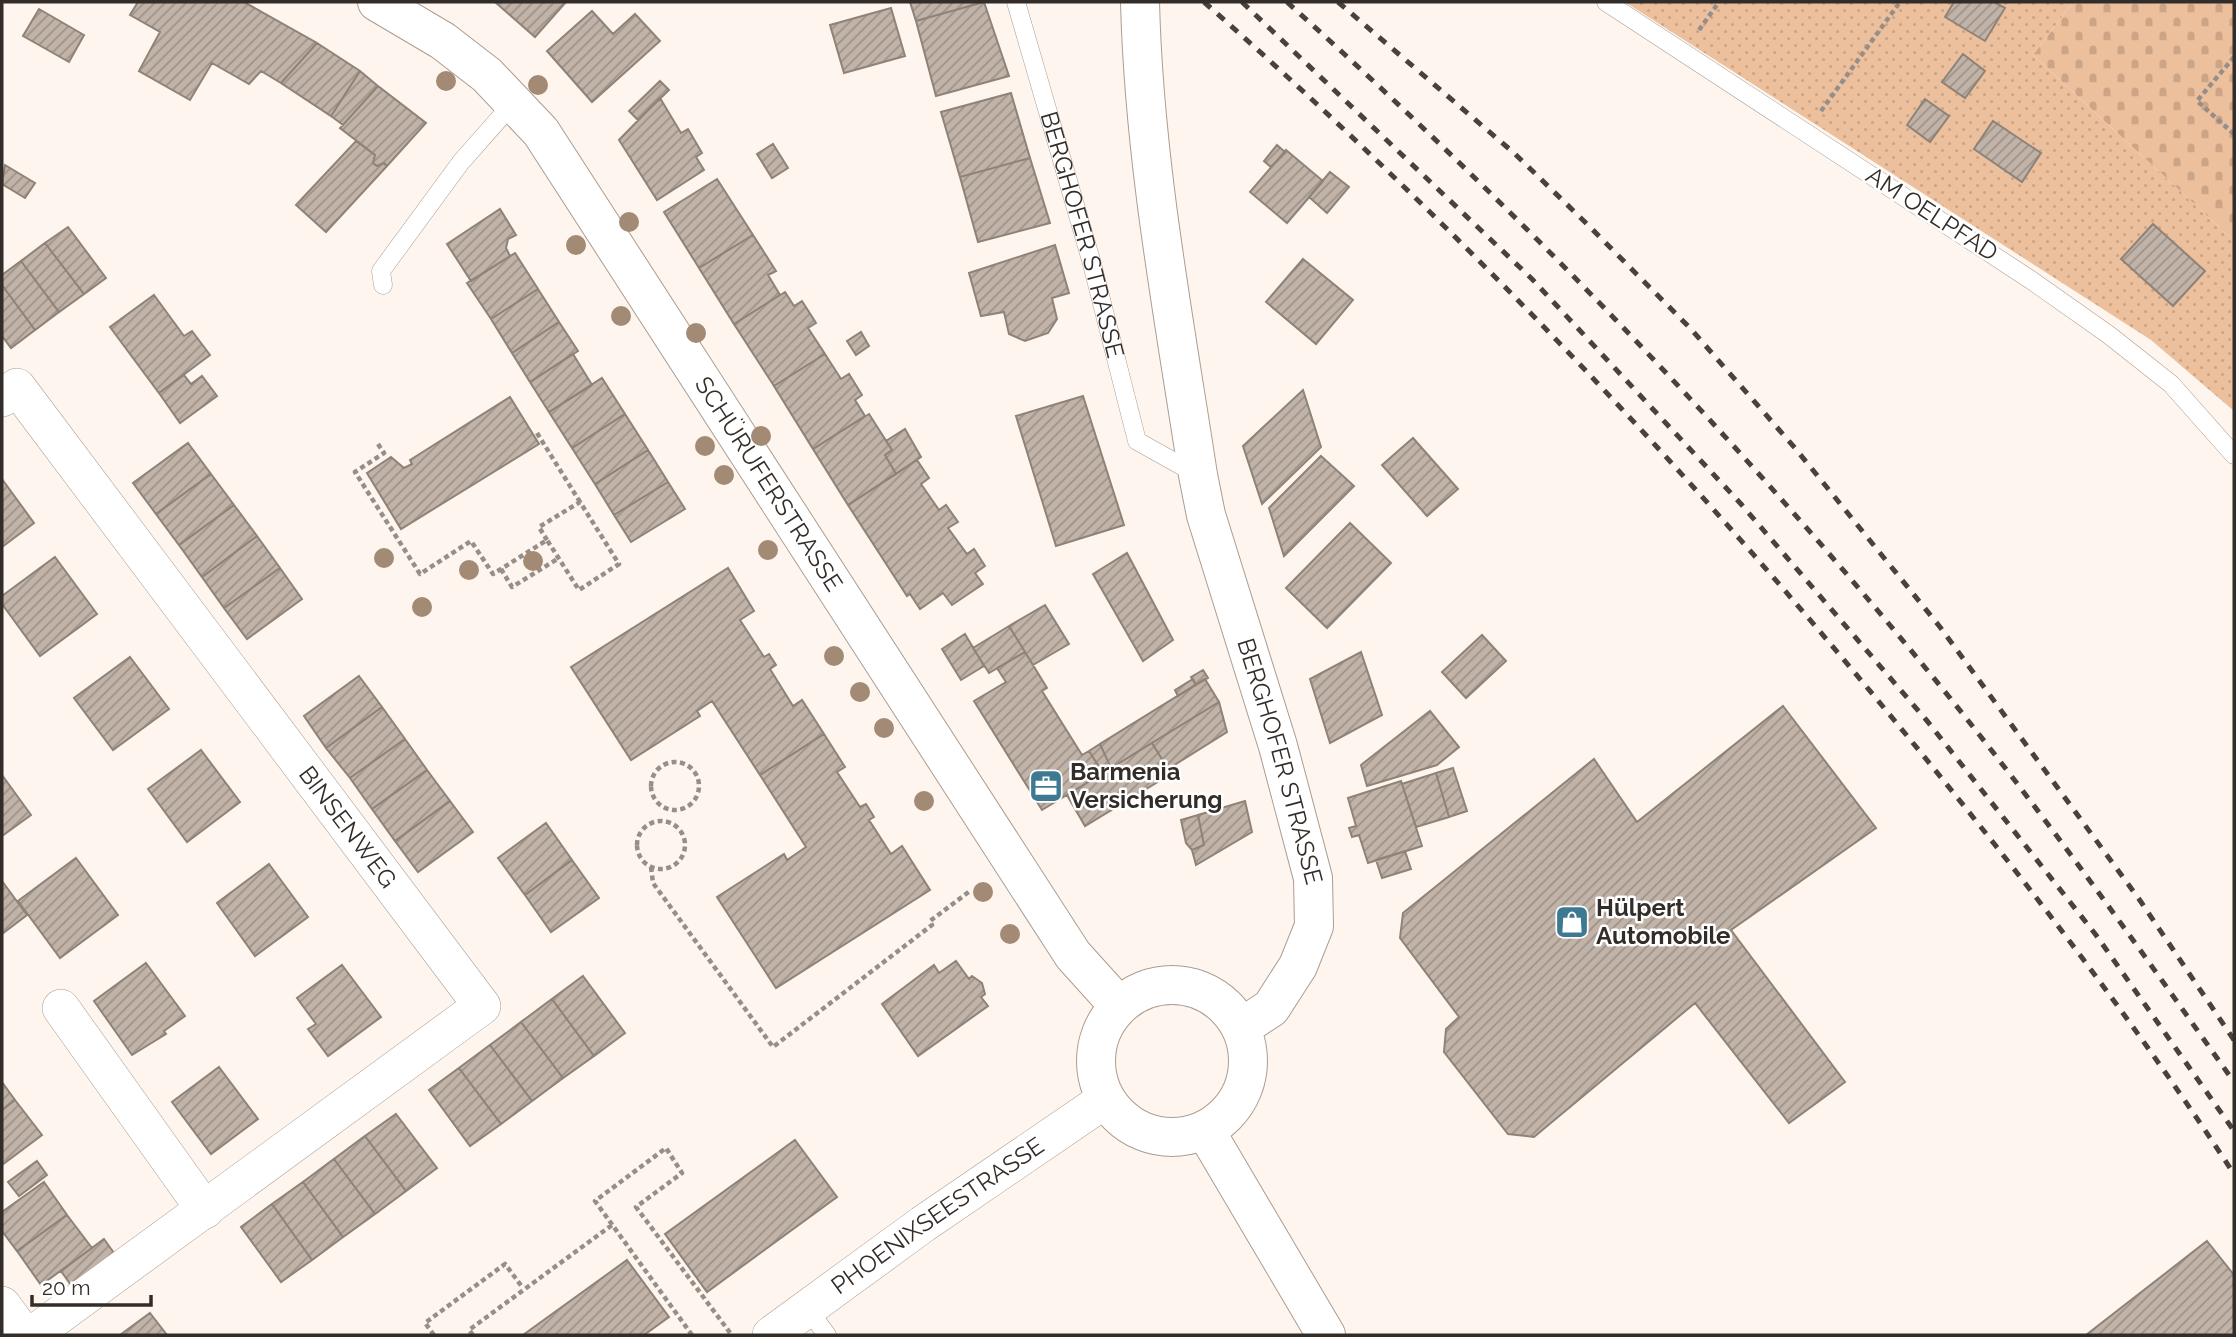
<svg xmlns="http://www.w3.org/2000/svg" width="2236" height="1337" viewBox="0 0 2236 1337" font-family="Raleway,sans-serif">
<defs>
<pattern id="cemetery-stones" width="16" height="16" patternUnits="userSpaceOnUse" patternTransform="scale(1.75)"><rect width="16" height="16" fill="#edc09d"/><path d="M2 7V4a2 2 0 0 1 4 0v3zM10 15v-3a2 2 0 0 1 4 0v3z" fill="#cca587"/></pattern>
<pattern id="park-dots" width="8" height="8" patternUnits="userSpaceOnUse" patternTransform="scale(1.75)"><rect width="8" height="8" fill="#edc09d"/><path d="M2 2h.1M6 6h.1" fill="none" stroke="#cca587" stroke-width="1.8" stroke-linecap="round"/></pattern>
<pattern id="building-hatch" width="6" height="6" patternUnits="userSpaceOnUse" patternTransform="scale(1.75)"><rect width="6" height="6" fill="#c1b3a8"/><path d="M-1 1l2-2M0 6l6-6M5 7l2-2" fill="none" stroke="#9d9289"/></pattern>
</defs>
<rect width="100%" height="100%" fill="#fef5ee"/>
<path fill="url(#cemetery-stones)" d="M2073,2H2234V241L2033,55Z"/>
<path fill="url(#park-dots)" d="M1625,2H2073L2033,55L2234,241V411L2151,340Z"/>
<path fill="url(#building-hatch)" stroke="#8f8277" stroke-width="2" d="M138,2H244L317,43L281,83L261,71L249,84L212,63L190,100L139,71L160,32L130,15Z
M495,2H566L535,37Z
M910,2H984L916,21Z
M984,2L1009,76L936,96L916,21Z
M1954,2H1994L2005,8L1985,41L1945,17Z
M891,8L905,56L844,73L830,25Z
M39,9L84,35L69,62L23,36Z
M592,11L613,34L635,14L660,41L592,102L547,51Z
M317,43L360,71L331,116L281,83Z
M1963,54L1985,71L1965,98L1942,82Z
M360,71L378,86L343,125L331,116Z
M660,81L669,90L638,120L629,111Z
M378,86L426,123L387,166L384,163L377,166L373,163L375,155L340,128Z
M1011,93L1030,158L960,177L941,112Z
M660,98L681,133L688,129L702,153L696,157L704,170L657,200L619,140Z
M1925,99L1949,116L1930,142L1907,125Z
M1993,121L2041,153L2022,182L1974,149Z
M356,141L375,155L373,163L377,166L384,163L387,166L326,232L296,205Z
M773,144L788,168L772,178L757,154Z
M1277,145L1285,152L1271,167L1264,161Z
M1286,150L1323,181L1287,223L1250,192Z
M1030,158L1050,223L978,242L960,177Z
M5,165L35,183L25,198L2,184Z
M1330,172L1349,187L1327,213L1309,197Z
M717,179L753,235L699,268L664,212Z
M500,209L516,235L508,239L506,248L510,256L471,281L447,244Z
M2153,224L2205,271L2173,306L2121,259Z
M68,227L106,278L84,294L45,243Z
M753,235L776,271L768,275L780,295L734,324L699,268Z
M45,243L84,294L59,312L21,261Z
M1055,245L1069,293L1052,298L1057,319L1048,333L1025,341L1009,334L1004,312L981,316L969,273Z
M515,253L538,289L491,319L467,283Z
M1303,259L1353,300L1316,344L1266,302Z
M21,261L59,312L35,330L2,285V275Z
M2,285L35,330L11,348L2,336Z
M538,289L559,322L512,353L491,319Z
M785,292L794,306L802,301L816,323L808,328L825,354L774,386L734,324Z
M154,295L184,336L192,331L210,355L159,393L110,327Z
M559,322L578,351L530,382L512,353Z
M861,332L869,346L856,355L847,341Z
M573,354L592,385L549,412L530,382Z
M825,354L841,379L849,374L862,395L855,400L865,416L813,449L774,386Z
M184,375L191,384L202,376L217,396L180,423L159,393Z
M602,378L625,414L572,448L549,412Z
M1303,390L1321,447L1262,504L1243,446Z
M1083,396L1124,525L1056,546L1016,416Z
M510,397L539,444L401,529L367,473L391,457L404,468L412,464L410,460Z
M625,414L648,450L595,484L572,448Z
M869,414L892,450L885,455L896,474L848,505L813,449Z
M905,429L921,457L896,474L885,455L892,450L886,441Z
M1413,438L1458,489L1427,516L1382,465Z
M188,443L211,474L156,514L133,483Z
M648,450L668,482L614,515L595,484Z
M1321,456L1354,486L1284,556L1269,508Z
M917,460L929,478L921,484L939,510L946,505L958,522L948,528L967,554L974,549L985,566L975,573L983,584L952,605L943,593L920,609L910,594L907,596L848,505Z
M211,474L234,505L179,545L156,514Z
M2,479L34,523L2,547Z
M668,482L685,509L631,542L614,515Z
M234,505L257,536L202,577L179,545Z
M1350,523L1391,563L1327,628L1286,588Z
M257,536L280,568L224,608L202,577Z
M1127,553L1173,640L1143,661L1093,574Z
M55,557L97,614L40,656L2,604V596Z
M280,568L302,599L247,639L224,608Z
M728,568L754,611L740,620L764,657L769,654L776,665L770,669L793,706L802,700L824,734L760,775L712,701L697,711L700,716L631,760L571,667Z
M1045,605L1069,644L1033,665L1009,626Z
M1009,626L1025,652L989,673L973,648Z
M965,634L984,666L961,680L942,649Z
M1482,635L1506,661L1466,698L1442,672Z
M1025,652L1047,688L1042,691L1082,755L1089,751L1103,773L1042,810L974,701L1006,682L997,668Z
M1361,652L1382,715L1330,743L1310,679Z
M130,657L169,709L113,750L74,698Z
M1203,670L1208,678L1196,685L1191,677Z
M359,676L382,707L326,748L304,716Z
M1193,679L1196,685L1178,696L1175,690Z
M1205,679L1219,702L1111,768L1100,744Z
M1219,702L1227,732L1168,769L1152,743Z
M1783,706L1876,828L1731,930L1845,1082L1789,1123L1695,1003L1534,1137L1508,1134L1444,1052L1446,1029L1459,1017L1400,938L1403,913L1594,759L1637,822Z
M382,707L405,739L350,778L326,748Z
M1430,711L1459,747L1437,765L1367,786L1361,765Z
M824,734L845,767L837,772L860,807L866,804L874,817L869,820L891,854L902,846L930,890L776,988L717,897L784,854L787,860L806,847L760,775Z
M405,739L427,770L372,809L350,778Z
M1152,743L1171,774L1085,826L1067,795Z
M1100,744L1111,768L1103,773L1089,751Z
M201,750L240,802L187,842L148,789Z
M1453,768L1467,811L1449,817L1436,773Z
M427,770L450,801L395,841L372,809Z
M1436,773L1449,817L1416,827L1402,784Z
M2,775L31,815L2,836Z
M1401,781L1422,846L1368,863L1359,835L1352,837L1349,828L1356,826L1348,798Z
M450,801L473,832L418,872L395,841Z
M1245,801L1252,832L1196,865L1192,850L1204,845L1198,815Z
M1198,815L1204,845L1192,850L1186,843L1181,820Z
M546,823L572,860L525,895L498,858Z
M1405,851L1411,869L1382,878L1376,860Z
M76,858L118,915L60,958L18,901Z
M572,860L599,898L551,932L525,895Z
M269,864L308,917L255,956L217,903Z
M2,881L27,915L2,934Z
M956,961L969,979L972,976L982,983L985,994L981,997L988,1006L918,1056L882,1004L934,965L939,973Z
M146,963L185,1016L164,1031L166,1034L132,1055L94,1001Z
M342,965L381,1017L328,1056L308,1029L316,1024L297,998Z
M583,976L625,1033L594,1056L552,999Z
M552,999L594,1056L563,1078L521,1022Z
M521,1022L563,1078L532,1101L490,1045Z
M490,1045L532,1101L501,1124L459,1068Z
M219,1067L258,1119L211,1154L172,1102Z
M459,1068L501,1124L470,1146L429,1090Z
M2,1082L15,1100L2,1110Z
M15,1100L42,1135L2,1165V1110Z
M396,1114L437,1168L406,1191L365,1136Z
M365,1136L406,1191L375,1214L334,1159Z
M795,1140L837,1197L707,1292L665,1234Z
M334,1159L375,1214L343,1237L303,1182Z
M37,1161L47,1175L19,1196L8,1182Z
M44,1182L67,1215L17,1251L2,1231V1212Z
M303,1182L343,1237L312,1260L272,1204Z
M272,1204L312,1260L281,1282L241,1227Z
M67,1215L92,1248L41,1285L17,1251Z
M104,1239L114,1253L71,1285L61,1271Z
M2207,1241L2234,1275V1335H2086Z
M627,1260L669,1317L644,1335H523Z
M150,1313L167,1335H120Z"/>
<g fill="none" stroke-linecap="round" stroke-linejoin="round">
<g stroke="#ab9d92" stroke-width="19">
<g id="lane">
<path id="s1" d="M1016,2L1091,260L1137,441L1198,475"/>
<path d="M1606,2L2031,280L2109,335L2171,384L2234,455"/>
<path d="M383,285L381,271L461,162L514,102"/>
<path d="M807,1308L827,1335"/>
</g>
</g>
<g stroke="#ab9d92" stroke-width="38">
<g id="street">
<path id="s2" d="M2,398L17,387L482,1006L32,1335"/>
<path d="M61,1008L205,1210"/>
<path d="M2,1305L24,1335"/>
<path id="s3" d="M771,1335L923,1224L1106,1099"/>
</g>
</g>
<g stroke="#ab9d92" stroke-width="40">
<g id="secondary">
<path id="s4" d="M377,2L443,41L487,75L541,132L1073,955L1119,1006"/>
<path id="s5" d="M1140,2C1144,161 1174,318 1198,475L1206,515L1278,746L1313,878L1314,926L1298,966L1271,1008L1242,1027"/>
<circle cx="1172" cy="1061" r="76"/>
<path d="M1205,1130L1326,1335"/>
</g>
</g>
<path stroke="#968e89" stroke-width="4.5" stroke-dasharray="5 3.5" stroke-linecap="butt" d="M1699,30L1719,2
M2234,57L2197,101L2234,134
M1821,111L1900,2
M537,433L580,502
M378,444L384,453L355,472L420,574L471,541L493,574L547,540L579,590L619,564L580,502L539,527L547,540
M501,569L512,587L559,558
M651 786a24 24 0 1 1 48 0a24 24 0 1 1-48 0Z
M637 845a24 24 0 1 1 48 0a24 24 0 1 1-48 0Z
M651,867L653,883L773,1047L932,925L930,921L970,891
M434,1335L425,1323L505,1264L523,1288
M473,1335L469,1330L612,1225
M692,1335L595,1201L666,1148L682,1173L636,1207L731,1334"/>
<use href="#lane" stroke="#fff" stroke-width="18"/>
<use href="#street" stroke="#fff" stroke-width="37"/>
<use href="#secondary" stroke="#fff" stroke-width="38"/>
<path stroke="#48413d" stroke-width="5" stroke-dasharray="9 9" stroke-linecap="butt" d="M1204,2C1446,215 1669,449 1875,697C2002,850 2125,1007 2234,1174
M1242,2L1532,279L1741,504L1928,722L2096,935L2234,1131
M1287,2C1525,216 1748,449 1950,698C2050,822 2142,952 2234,1082
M1338,2L1514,153L1587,224L1690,328L1795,448L1940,627L2139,899L2234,1040"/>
</g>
<g fill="#a28a74">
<circle cx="446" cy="81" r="10"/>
<circle cx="538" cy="85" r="10"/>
<circle cx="629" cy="222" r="10"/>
<circle cx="576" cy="245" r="10"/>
<circle cx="621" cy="316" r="10"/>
<circle cx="696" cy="333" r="10"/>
<circle cx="761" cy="436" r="10"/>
<circle cx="705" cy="446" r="10"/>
<circle cx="724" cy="475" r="10"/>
<circle cx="768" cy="550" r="10"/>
<circle cx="384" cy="558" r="10"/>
<circle cx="533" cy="561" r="10"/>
<circle cx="469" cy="570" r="10"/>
<circle cx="422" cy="607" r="10"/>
<circle cx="834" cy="656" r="10"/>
<circle cx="860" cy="692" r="10"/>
<circle cx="884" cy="728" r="10"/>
<circle cx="924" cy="801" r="10"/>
<circle cx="983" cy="892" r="10"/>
<circle cx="1010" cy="934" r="10"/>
</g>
<defs>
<g id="office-square" transform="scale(1.75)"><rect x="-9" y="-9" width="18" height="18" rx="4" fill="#3d7a91" stroke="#fff"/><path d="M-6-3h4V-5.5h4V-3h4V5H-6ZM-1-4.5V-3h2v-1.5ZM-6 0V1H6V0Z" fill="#fff"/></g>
<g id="shop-square" transform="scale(1.75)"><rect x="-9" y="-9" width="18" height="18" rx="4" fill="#3d7a91" stroke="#fff"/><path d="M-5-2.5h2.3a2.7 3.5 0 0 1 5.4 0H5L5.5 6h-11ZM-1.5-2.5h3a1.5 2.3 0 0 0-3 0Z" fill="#fff"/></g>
</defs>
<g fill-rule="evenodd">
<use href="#office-square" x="1046" y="786"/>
<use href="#shop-square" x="1572" y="922"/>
</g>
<g text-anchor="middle" stroke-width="5" stroke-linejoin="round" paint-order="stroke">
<g font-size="24" fill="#332d29" stroke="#fff">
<text transform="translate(1932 214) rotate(33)" y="8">AM OELPFAD</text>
<text dy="8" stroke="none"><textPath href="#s1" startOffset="242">BERGHOFER STRASSE</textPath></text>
<text dy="8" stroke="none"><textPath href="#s4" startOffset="630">SCHÜRUFERSTRASSE</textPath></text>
<text dy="8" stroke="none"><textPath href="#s5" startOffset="775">BERGHOFER STRASSE</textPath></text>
<text dy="8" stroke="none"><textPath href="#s2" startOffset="569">BINSENWEG</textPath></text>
<text dy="8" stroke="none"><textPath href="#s3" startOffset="205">PHOENIXSEESTRASSE</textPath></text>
</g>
<g font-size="24" font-weight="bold" fill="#332d29" stroke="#fff" text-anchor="start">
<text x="1070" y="780">Barmenia<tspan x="1070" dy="28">Versicherung</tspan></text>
<text x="1596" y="916">Hülpert<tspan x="1596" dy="28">Automobile</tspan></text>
</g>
</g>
<rect width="2236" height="1337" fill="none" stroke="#332d29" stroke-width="7"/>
<path d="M32 1295v10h119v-10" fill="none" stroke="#332d29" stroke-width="3.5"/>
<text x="42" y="1295" font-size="21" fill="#332d29" stroke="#ffffff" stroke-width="5" paint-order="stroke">20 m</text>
</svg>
